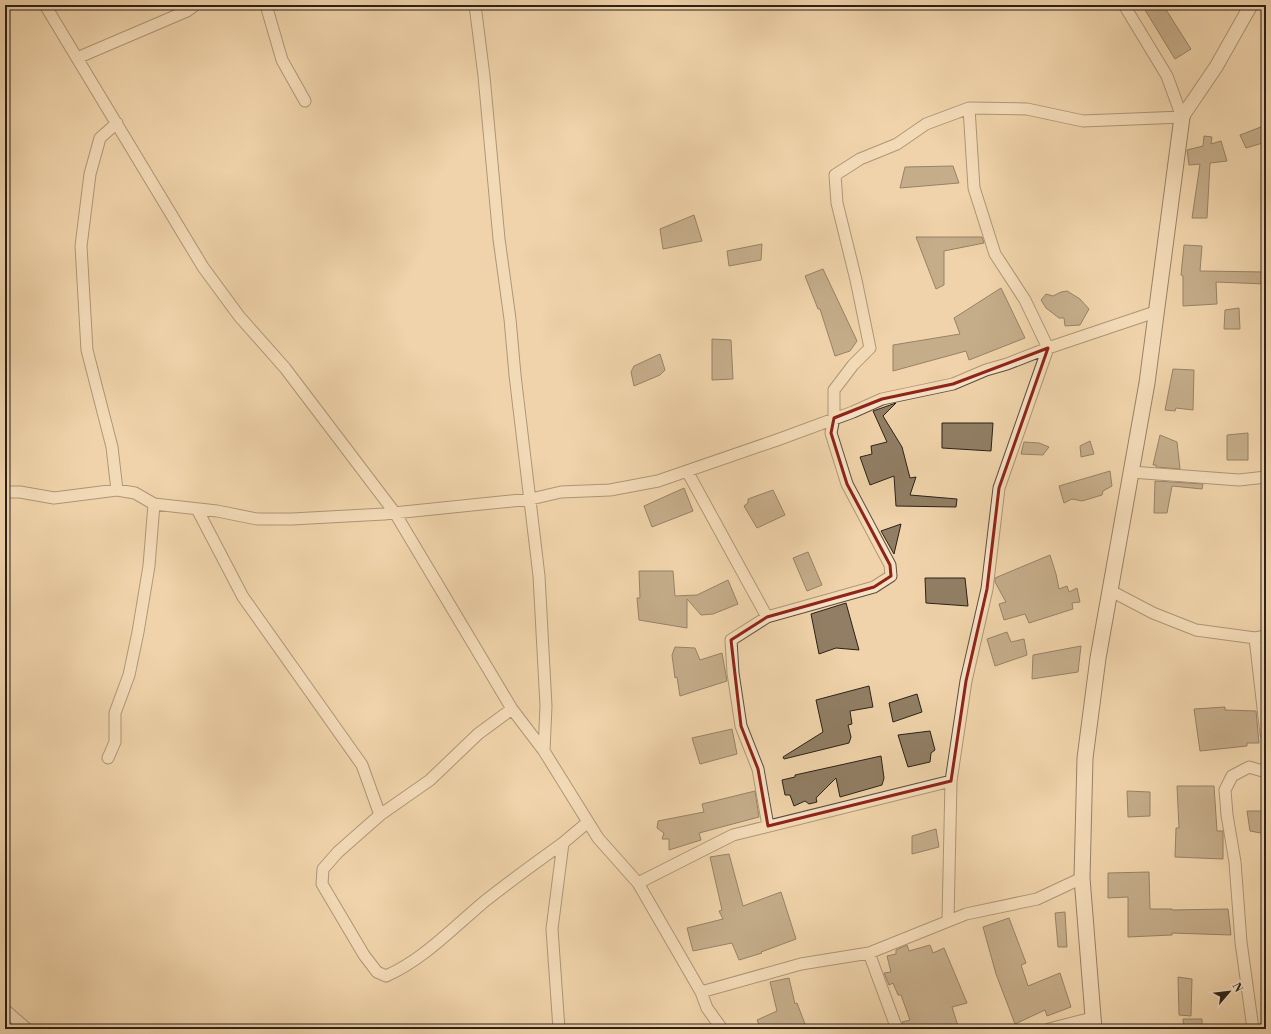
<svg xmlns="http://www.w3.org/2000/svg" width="1271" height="1034" viewBox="0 0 1271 1034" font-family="'Libre Bodoni',serif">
<rect width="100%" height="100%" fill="#f0d3aa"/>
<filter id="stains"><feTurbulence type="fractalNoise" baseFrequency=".005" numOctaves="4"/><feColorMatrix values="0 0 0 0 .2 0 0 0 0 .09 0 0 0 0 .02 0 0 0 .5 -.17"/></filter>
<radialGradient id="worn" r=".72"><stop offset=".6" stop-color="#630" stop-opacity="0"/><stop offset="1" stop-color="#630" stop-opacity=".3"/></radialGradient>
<path fill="#917e64" stroke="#2b2118" d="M1142,5H1163L1191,49L1175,59Z
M1266,125V142L1246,148L1240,135Z
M1204,136L1212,137L1211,144L1221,141L1227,161L1210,163L1207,218H1192L1200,164L1189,165L1187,150L1203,146Z
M953,166L959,183L900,188L905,167Z
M694,215L702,241L663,249L660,229Z
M916,237H982L984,243L944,251V285L936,289Z
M762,244L761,260L729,266L727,251Z
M1184,245L1202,246L1200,271L1266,272V284L1216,282L1217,304L1183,306V276L1181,275Z
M823,269L857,341L850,351L835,356L820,309H818L805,276Z
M1001,288L1025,338L969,360L966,351L893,371V345L960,334L954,318Z
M1067,291L1080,299L1089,309L1080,325L1065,326L1064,318H1059L1046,308L1041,300L1046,294L1053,296L1061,292Z
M1239,308L1240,329H1224L1225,310Z
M712,339L731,340L733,379L712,380Z
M660,354L665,370L660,375L634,386L631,372L634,366Z
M1173,369L1194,370L1193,410L1176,408L1175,411L1165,410Z
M896,403L883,416L902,447L910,478L916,477L910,495L957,499L956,507L896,506L894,476L870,485L860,457L872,454L871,446L887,442L873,411Z
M942,423H993L991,451L942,448Z
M1248,433V460H1227V435Z
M1160,435L1177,442L1180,469L1156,467V465H1153Z
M1090,441L1094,454L1081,457L1080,446Z
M1024,442L1039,443L1049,447L1043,455L1021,454Z
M1110,471L1112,486L1103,491L1102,495L1082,501L1072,499L1064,503L1059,486Z
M1155,481L1203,484L1202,489L1172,486L1167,513H1154Z
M684,488L693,511L652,527L644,506Z
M773,490L785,515L757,528L744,506L748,503V499Z
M901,524L894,554L881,531Z
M808,552L822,585L807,591L793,558Z
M1050,555L1056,574L1059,589L1067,586L1069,592L1077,588L1080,602L1072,603L1073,609L1029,623L1025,614L1004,620L999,604L1006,602L995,582V578Z
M639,571H673L675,596L697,595L728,580L738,604L713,614L701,615L687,599V628L639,620L637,598H640Z
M925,578H965L968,606L926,603Z
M846,603L859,650L836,648L819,654L811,614Z
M1007,632L1011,642L1024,639L1027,655L995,666L987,639Z
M1081,646L1078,672L1032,679L1033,655Z
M675,647L695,648L700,660L722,653L727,681L680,696L677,677L675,678L672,655Z
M869,686L873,707L850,711L852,724L848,725L851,737L849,743L784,759L783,757L823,732L816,700Z
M917,694L922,712L893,722L889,703Z
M1225,707V710L1256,711L1259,743H1247V746L1200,751L1194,709Z
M732,729L737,754L700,764L692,738Z
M930,731L935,750L931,753L930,762L908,767L898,735Z
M881,756L884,778L882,785L840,797L836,778L816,798L817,802L809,804L805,801L794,806L790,795H785L782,780L795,777V775Z
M1177,786H1214L1217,831H1223V859L1175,857L1176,828H1179Z
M755,791L759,817L699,833L701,840L669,850V839H662L664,833L657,828L658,821L704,812L702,804Z
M1127,791L1150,792V816L1128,817Z
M1247,811H1266V834L1250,831Z
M936,829L939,847L912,854V836Z
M729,854L743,906L781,892L796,939L761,952L762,953L739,960L732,943L693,951L687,928L723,919L719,911L722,910L710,857Z
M1149,872L1150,909H1172V910L1228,909L1231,935L1172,933V935L1128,937V897L1108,898V873Z
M1065,912L1067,947H1058L1055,913Z
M1009,918L1026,963L1021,965L1028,986L1060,973L1071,1007L1047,1016L1045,1010L1015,1024L996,974L983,927Z
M907,945L909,951L930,945L933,953L944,948L967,1003L952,1007L959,1029H904L902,1022L910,1020L901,995H898L893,983L889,985L884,973L891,972L887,956L896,954V950Z
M1178,977L1192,979L1191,1016L1179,1015Z
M789,978L795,1004L797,1003L805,1024L795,1029H761L757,1020L777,1011L770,982Z
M1183,1019H1202V1029H1184Z"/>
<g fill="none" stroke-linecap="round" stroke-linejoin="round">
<g stroke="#5c4e3c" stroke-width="13">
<path id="minor" d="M45,5L203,267L239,316L285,368L395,513L512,709L544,751L598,838L638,883L701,992L707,1008L722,1029
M266,5L282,60L305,101
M475,5L484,76L499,239L510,319L515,375L539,576L546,706L544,751
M77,58L187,11L195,5
M117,123L100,138L90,174L81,246L87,350L112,447L117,490
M687,471L767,617
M1131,472L1239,480L1266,477
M5,492H20L54,498L117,490L135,493L154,504L217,511L257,519H292L384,514L531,499L561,492L610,490L658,481L777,440L853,412L882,399L953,384L986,370L1007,364L1048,348L1158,311
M197,509L243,597L362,765L380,815
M1111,591L1153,613L1196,630L1255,638L1266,636
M1255,638L1266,734
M512,709L478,734L430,780L380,815L338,852L323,869L322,884L364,955L377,972L386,976C423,960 454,927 485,901C510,881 537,862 563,843
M108,758L115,742V713L129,675L138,632L149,566L154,504
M768,826L758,769L741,726L733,673L731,640L767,617L874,587L891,576L890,565L847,484L831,433L834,418V390L853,365L870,348L856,280L837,203L835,175L860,159L897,144L926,124L969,108L1027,109L1083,121L1182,117L1167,76L1124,5
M638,883L733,835L951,781
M948,919L951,781L966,681L987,589L999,488L1048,348L1025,300L995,254L974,188L969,108
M869,953L897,1029
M701,992L801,964L869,953L966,914L1037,899L1082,878
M5,1010L27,1029
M559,1029L552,929L563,843L588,822
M1049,1029L1092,1018
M1253,1029L1241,942L1235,862L1227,815L1225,790L1232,776L1249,767L1266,772"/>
</g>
<g stroke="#5c4e3c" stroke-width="15">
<path id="tertiary" d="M1182,117L1216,67L1251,5"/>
</g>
<g stroke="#2b2118" stroke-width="17">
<path id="secondary" d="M1094,1029L1082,878L1085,758L1098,658L1147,383L1182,117"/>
</g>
<use href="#minor" stroke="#f5e2c8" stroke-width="11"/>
<use href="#tertiary" stroke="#f5e2c8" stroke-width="13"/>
<use href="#secondary" stroke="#f5e2c8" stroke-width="15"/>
</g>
<path d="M0 0H1271V1034H0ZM1048,348L999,488L987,589L966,681L951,781L768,826L758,769L741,726L731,640L767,617L874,587L891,576L890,565L847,484L831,433L834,418L882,399L953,384Z" fill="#f0d3aa" fill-opacity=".55" fill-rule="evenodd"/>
<path fill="none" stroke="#8f2418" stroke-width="3" stroke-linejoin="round" d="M1048,348L999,488L987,589L966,681L951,781L768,826L758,769L741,726L731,640L767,617L874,587L891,576L890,565L847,484L831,433L834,418L882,399L953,384Z"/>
<rect width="1271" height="1034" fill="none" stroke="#f0d3aa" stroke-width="20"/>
<rect x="6" y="6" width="1259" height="1022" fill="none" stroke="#2b2118" stroke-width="2"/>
<rect x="10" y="10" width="1251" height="1014" fill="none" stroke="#2b2118"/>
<g transform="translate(1229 992) rotate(62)" stroke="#f5e2c8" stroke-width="3" paint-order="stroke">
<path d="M0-3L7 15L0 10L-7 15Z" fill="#2b2118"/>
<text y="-6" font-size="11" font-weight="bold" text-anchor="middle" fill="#2b2118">N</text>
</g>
<rect width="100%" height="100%" filter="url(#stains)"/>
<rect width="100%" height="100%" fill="url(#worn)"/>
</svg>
